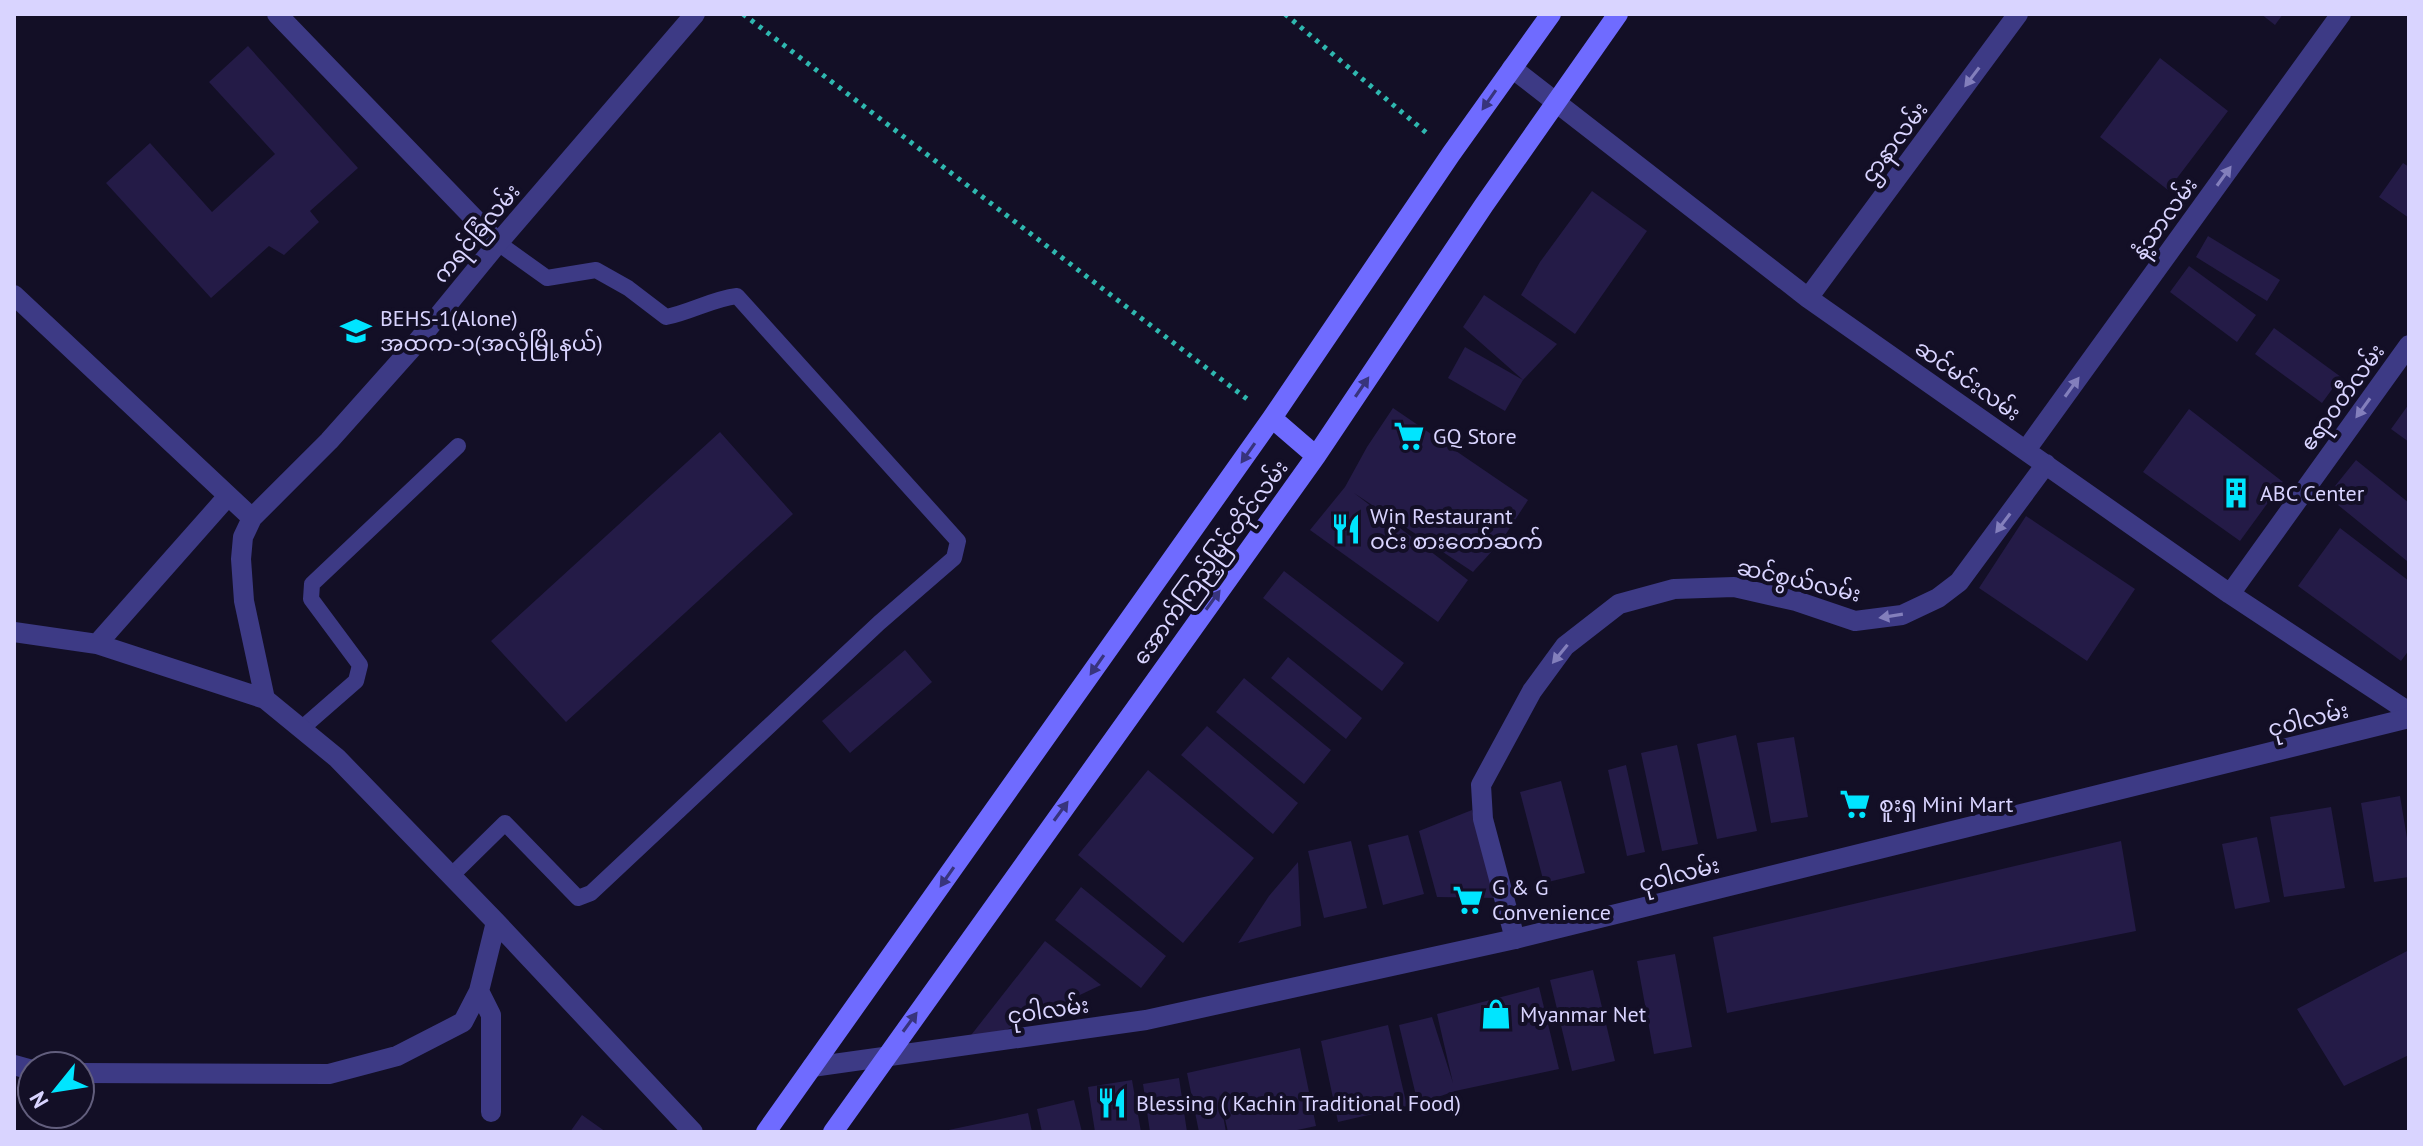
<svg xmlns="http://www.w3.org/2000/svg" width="2423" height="1146" viewBox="0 0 2423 1146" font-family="'PT Sans','Noto Sans Myanmar',sans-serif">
<rect width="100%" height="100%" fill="#130f26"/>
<path fill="#241b47" d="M2261,14H2283L2275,25Z
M248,46L358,168L310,211L319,222L284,255L269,246L211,298L106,183L150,143L212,212L275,154L209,82Z
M2160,58L2228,111L2168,190L2100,137Z
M2403,163L2409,167V218L2379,197Z
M1592,191L1647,231L1575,334L1521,295L1540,262Z
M2208,236L2280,280L2267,301L2196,257Z
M2189,266L2256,315L2237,342L2170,292Z
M1484,295L1557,344L1523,380L1463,327Z
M2274,328L2341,377L2322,403L2255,354Z
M1465,347L1523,380L1505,411L1448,378Z
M2409,404V442L2391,429Z
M1393,408L1528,500L1502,540L1473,572L1354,493L1468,580L1438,622L1310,530L1345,487L1367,447Z
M2189,409L2283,482L2240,541L2143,472Z
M720,432L793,514L566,722L491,641Z
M2356,460L2409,503V558L2407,561L2327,496Z
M2026,516L2135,589L2087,661L1979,588Z
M2340,528L2409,581V650L2401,661L2298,586Z
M1284,571L1404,663L1382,691L1263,598Z
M905,650L932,682L850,753L822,721Z
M1288,657L1362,718L1346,739L1271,678Z
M1244,678L1331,750L1304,784L1216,712Z
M1207,726L1298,803L1273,834L1181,755Z
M1736,735L1757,831L1717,839L1697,744Z
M1794,737L1808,817L1771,823L1757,743Z
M1677,745L1698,844L1662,851L1641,753Z
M1626,765L1645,852L1627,856L1608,770Z
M1148,770L1254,858L1183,943L1078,855Z
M1561,781L1585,873L1544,883L1520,792Z
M2400,796L2409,850V877L2374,882L2361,803Z
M2331,807L2345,888L2284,897L2270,817Z
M1472,810L1497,898L1437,897L1419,831Z
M1408,835L1424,894L1383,905L1368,845Z
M2257,837L2270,902L2235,909L2222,844Z
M1351,841L1367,908L1324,918L1308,851Z
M2121,841L2136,931L1727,1013L1713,937Z
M1298,862L1301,926L1238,943L1269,896Z
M1081,887L1166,956L1141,988L1055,920Z
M1045,941L1101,985L957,1053Z
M2409,950V1055L2344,1086L2297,1009Z
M1675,954L1692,1047L1654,1054L1637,961Z
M1593,970L1615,1061L1572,1071L1550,980Z
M1539,987L1559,1069L1455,1091L1418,1104L1399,1025L1432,1017L1453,1083L1437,1014Z
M1388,1025L1407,1106L1338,1122L1321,1041Z
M1300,1048L1316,1126L1288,1132H1228L1219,1093L1226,1132H1199L1187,1073Z
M1179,1078L1187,1132H1150L1143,1084Z
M1132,1080L1141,1132H1095L1088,1087Z
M1074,1100L1082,1132H1042L1037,1109Z
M1028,1113L1032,1132H944V1131Z
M582,1115L606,1132H570Z"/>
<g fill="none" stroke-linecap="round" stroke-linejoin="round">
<path stroke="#2fb8b0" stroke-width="5" stroke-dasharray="4 6" stroke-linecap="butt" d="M743,14L1251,402
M1285,14L1429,135"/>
<path stroke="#3d3a85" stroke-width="16" d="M301,729L356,681L360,665L311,599L312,584L458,446
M451,876L505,823L578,898L591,893L879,623L954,558L958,541L737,296C712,299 691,312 666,317L628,288L596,270L547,278L498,243"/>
<path stroke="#3d3a85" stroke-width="20" d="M277,14L498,243
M1512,68L1808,298L2230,594L2409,712
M14,295L252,518
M1808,298L2018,14
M2026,450L2341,14
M2230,594L2409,345
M14,632L97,644L265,699L337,758L496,922L693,1132
M97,644L228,496
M265,699L244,601L241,559L243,537L252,518L329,441L412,348L498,243L695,14
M1515,939L1483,819L1481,785L1532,691L1565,646L1619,604L1674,589L1734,587L1796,601L1855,621L1902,615L1938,598L1959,582L2046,464
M479,991L491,1015V1112
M14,1065L32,1070
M80,1073L329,1074L397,1056L463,1022L479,991L496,922"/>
<path stroke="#3d3a85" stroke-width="20" d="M812,1067L1146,1020L1515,939L2409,718"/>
<path stroke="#6f6bff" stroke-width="20" d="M1272,418L1316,456
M766,1132L1272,418L1451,154L1551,14
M833,1132L1316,456L1484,205L1618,14"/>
</g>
<defs><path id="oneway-solid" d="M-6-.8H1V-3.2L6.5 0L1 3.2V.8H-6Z" transform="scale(2)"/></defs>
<g fill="#837fbc">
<use href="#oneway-solid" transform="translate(1972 77) rotate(127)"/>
<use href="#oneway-solid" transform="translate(2224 176) rotate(-54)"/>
<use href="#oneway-solid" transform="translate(2072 387) rotate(-54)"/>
<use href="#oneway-solid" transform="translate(2363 408) rotate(126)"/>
<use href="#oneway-solid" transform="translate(2003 523) rotate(127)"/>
<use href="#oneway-solid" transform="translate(1891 616) rotate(171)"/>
<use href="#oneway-solid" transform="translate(1560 654) rotate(129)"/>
</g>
<g fill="#38347d">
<use href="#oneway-solid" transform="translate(1489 100) rotate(125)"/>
<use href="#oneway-solid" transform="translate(1362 387) rotate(-56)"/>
<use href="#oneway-solid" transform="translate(1248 453) rotate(125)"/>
<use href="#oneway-solid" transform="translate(1213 600) rotate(-54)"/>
<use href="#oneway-solid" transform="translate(1097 665) rotate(125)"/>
<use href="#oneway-solid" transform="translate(1061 811) rotate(-54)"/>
<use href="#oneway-solid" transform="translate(947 877) rotate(125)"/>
<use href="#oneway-solid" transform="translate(910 1022) rotate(-54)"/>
</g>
<defs>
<g id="school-bare" transform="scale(2.4)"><path d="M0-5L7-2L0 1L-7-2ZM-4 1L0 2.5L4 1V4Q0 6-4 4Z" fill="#00e5ff" stroke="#130f26" stroke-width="2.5" paint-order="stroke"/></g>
<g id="supermarket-bare" transform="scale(2.4)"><path d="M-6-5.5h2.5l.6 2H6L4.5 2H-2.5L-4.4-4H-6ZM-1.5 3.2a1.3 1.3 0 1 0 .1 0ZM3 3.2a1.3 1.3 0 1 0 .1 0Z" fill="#00e5ff" stroke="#130f26" stroke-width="2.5" paint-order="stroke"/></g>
<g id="building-bare" transform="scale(2.4)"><path d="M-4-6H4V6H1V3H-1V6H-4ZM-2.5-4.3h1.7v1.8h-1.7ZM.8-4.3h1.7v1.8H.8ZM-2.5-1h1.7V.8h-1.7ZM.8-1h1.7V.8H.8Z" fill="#00e5ff" stroke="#130f26" stroke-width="2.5" paint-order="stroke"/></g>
<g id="restaurant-bare" transform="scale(2.4)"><path d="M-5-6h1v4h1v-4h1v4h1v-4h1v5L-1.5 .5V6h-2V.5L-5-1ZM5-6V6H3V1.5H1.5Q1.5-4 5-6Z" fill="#00e5ff" stroke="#130f26" stroke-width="2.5" paint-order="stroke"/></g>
<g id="shop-bare" transform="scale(2.4)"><path d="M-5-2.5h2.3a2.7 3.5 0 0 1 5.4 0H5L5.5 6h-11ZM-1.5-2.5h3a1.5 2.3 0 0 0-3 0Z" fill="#00e5ff" stroke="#130f26" stroke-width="2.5" paint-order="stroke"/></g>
</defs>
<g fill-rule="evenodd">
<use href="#school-bare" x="356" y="331"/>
<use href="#supermarket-bare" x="1409" y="436"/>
<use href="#building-bare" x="2236" y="493"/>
<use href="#restaurant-bare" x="1346" y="529"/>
<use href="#supermarket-bare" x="1855" y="804"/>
<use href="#supermarket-bare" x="1468" y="900"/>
<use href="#shop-bare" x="1496" y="1014"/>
<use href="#restaurant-bare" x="1112" y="1103"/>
</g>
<g text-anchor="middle" stroke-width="8" stroke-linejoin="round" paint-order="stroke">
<g font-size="22" fill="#d9d4ff" stroke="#130f26">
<text transform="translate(1894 142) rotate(-53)" y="8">ဌာနာလမ်း</text>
<text transform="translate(2164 218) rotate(-54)" y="8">နံ့သာလမ်း</text>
<text transform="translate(476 233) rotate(-50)" y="8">ကရင်ခြံလမ်း</text>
<text transform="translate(1968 380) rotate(35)" y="8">ဆင်မင်းလမ်း</text>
<text transform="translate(2342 397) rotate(-54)" y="8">ဧရာဝတီလမ်း</text>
<text transform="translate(1210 562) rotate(-54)" y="8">အောက်ကြည့်မြင်တိုင်လမ်း</text>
<text transform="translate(1799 580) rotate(13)" y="8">ဆင်စွယ်လမ်း</text>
<text transform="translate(2308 719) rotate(-14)" y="8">ငုဝါလမ်း</text>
<text transform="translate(1679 874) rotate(-14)" y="8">ငုဝါလမ်း</text>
<text transform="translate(1048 1010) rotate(-8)" y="8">ငုဝါလမ်း</text>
</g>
<g font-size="22" fill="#d9d4ff" stroke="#130f26" text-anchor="start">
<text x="380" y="326">BEHS-1(Alone)<tspan x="380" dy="25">အထက-၁(အလုံမြို့နယ်)</tspan></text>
<text x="1433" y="444">GQ Store</text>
<text x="2260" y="501">ABC Center</text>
<text x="1370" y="524">Win Restaurant<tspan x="1370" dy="25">ဝင်း စားတော်ဆက်</tspan></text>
<text x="1879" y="812">စူးရှ Mini Mart</text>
<text x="1492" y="895">G &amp; G<tspan x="1492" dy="25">Convenience</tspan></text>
<text x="1520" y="1022">Myanmar Net</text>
<text x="1136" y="1111">Blessing ( Kachin Traditional Food)</text>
</g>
</g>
<rect width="2423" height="1146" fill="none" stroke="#d9d4ff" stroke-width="32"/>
<g transform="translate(56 1090) rotate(240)"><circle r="38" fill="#130f26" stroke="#625e7d" stroke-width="2"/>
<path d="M0-6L14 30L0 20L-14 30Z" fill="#00e5ff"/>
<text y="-12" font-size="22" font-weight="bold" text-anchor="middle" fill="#d9d4ff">N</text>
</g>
</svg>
